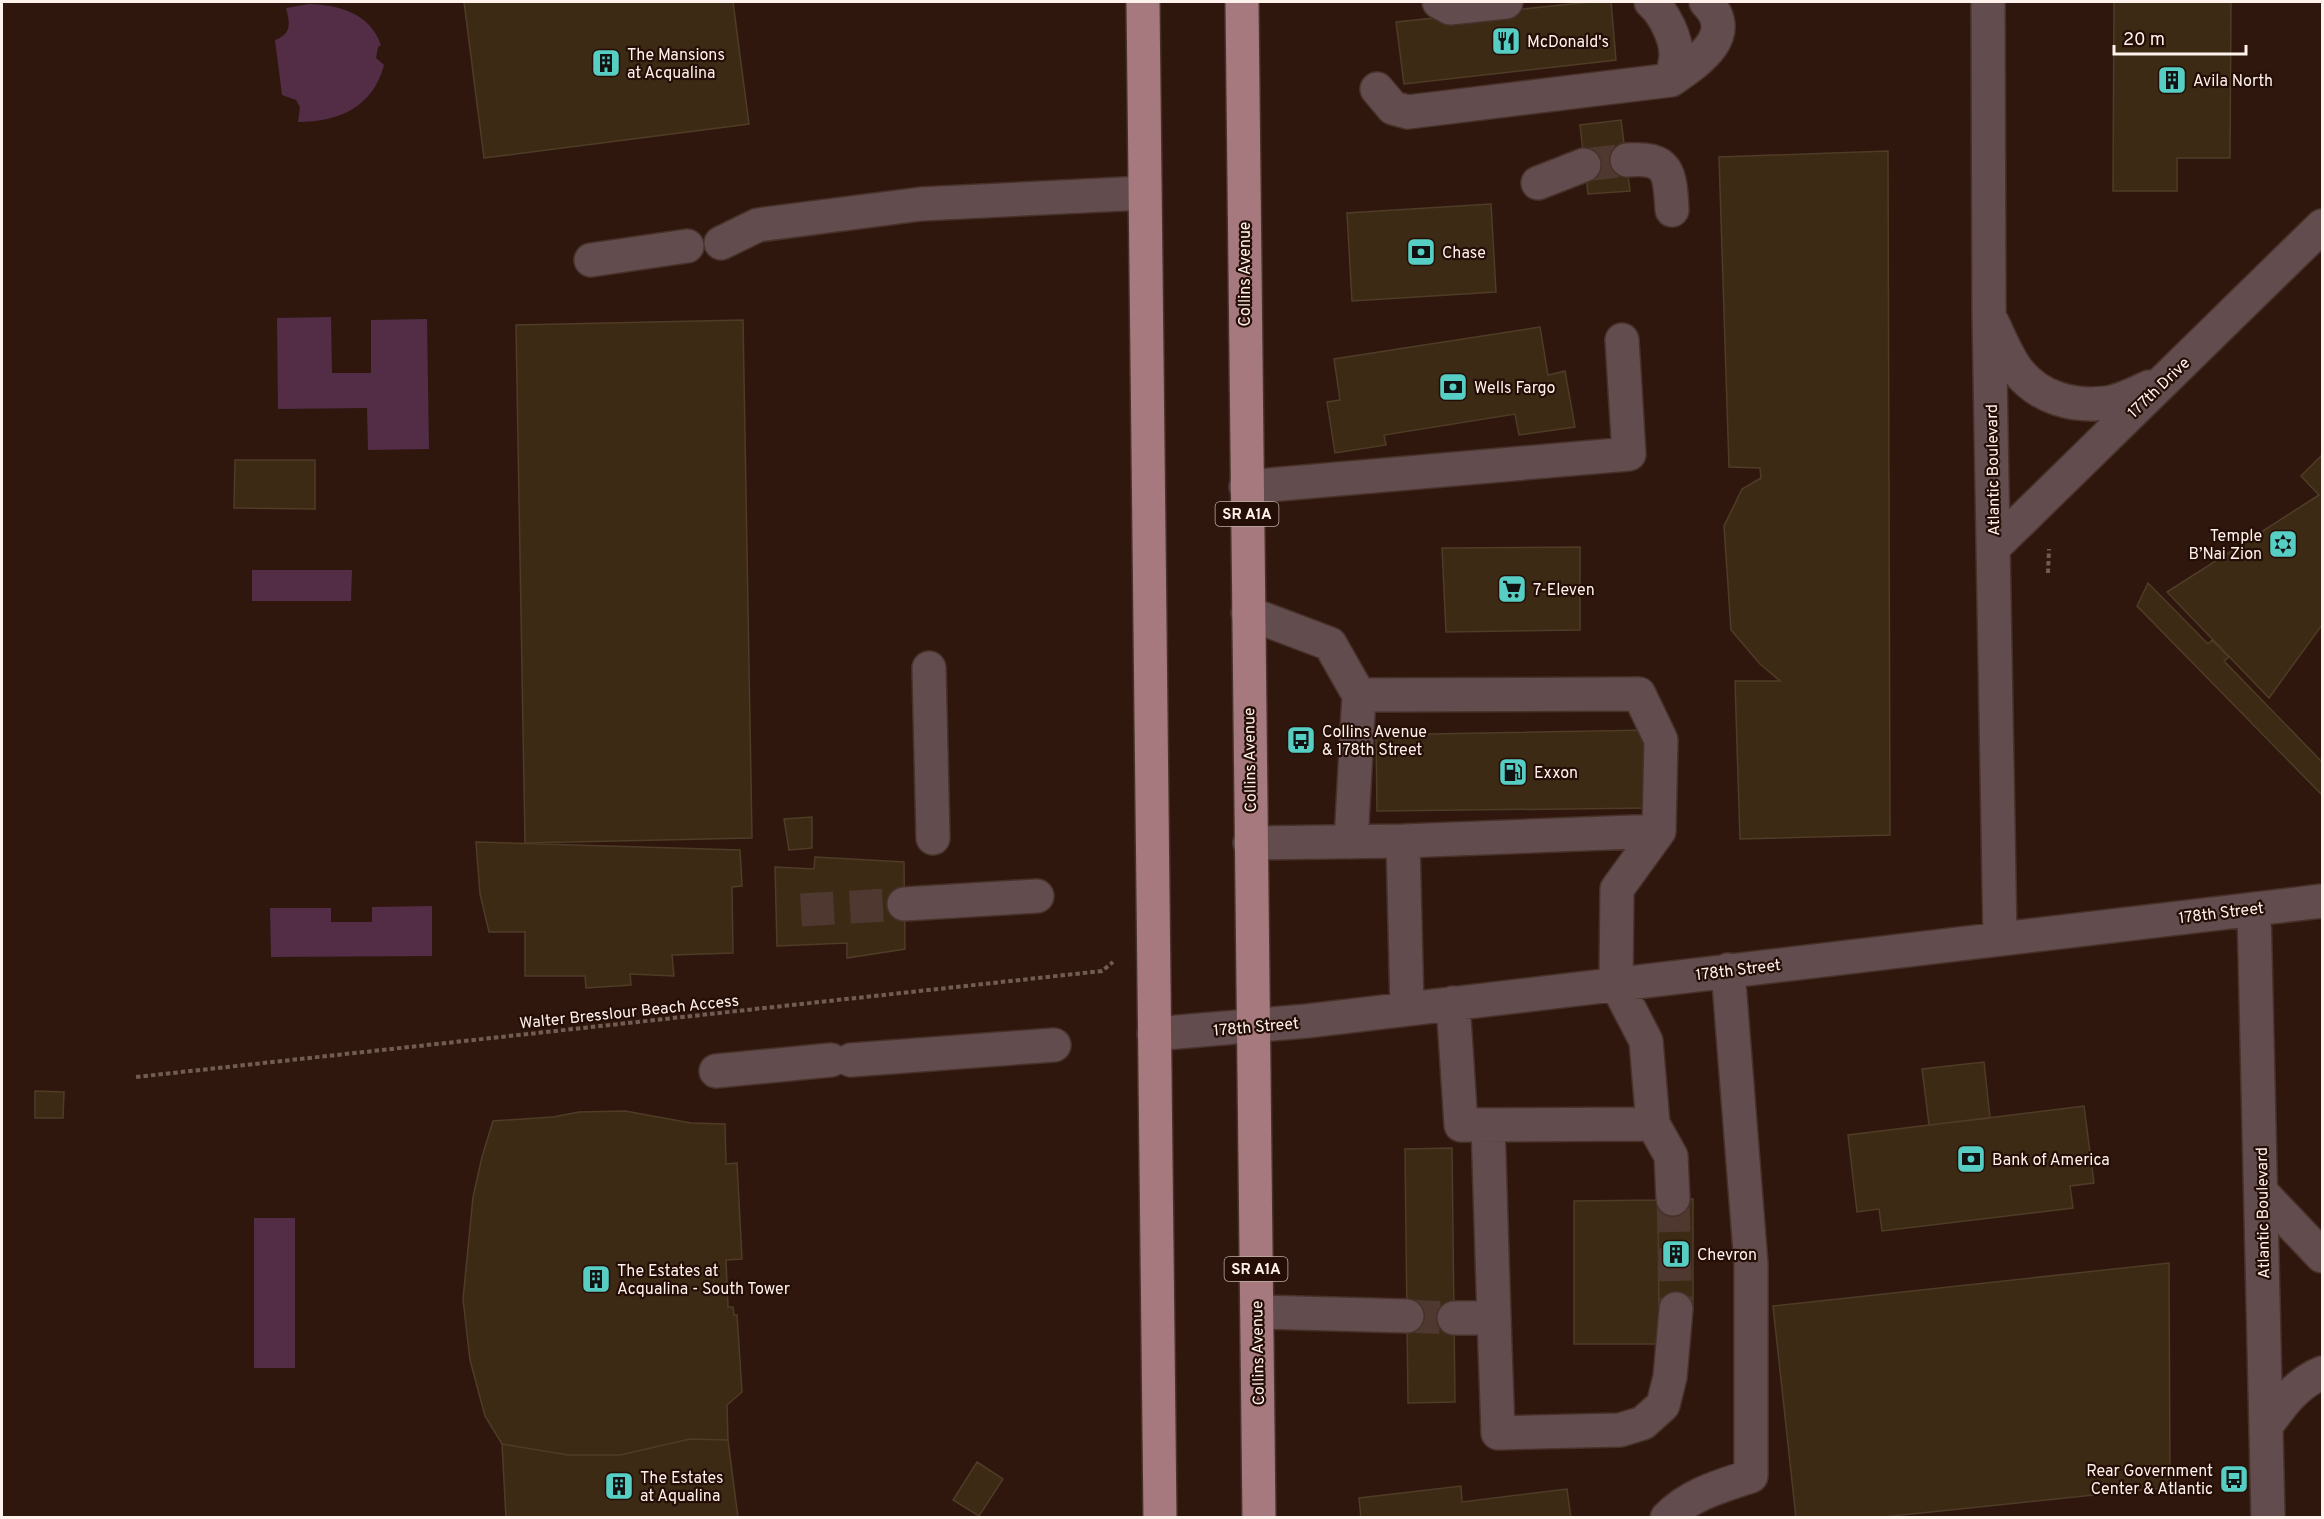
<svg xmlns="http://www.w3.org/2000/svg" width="2324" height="1519" viewBox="0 0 2324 1519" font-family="Overpass,sans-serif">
<rect width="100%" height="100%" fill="#2f170e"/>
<path fill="#522d45" d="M309,4C339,5 370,13 381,45L378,47L376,58L384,65C373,107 339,122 298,122L300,107L296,100L282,95L275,40C292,34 290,23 286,8Z
M331,317L332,373H371V320L427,319L429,449L368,450L367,408L278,409L277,318Z
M252,570H352L351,601H252Z
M432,906V956L271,957L270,908H331V922H372V907Z
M254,1218H295V1368H254Z"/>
<path fill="#3c2a15" stroke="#4f3c27" stroke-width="1.5" d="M464,2H733L749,124L484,158Z
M1591,2H1611L1616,60L1404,84L1396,22Z
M2114,2H2231L2230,158H2177V191H2113Z
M1621,120L1630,191L1588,194L1580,125Z
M1888,151L1890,835L1740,839L1735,681H1780L1760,664L1731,630L1724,526L1742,489L1761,478L1760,468L1729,467L1719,157Z
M1491,204L1496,292L1352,301L1347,213Z
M743,320L752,838L525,843L516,325Z
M1540,327L1548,375L1565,371L1575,427L1519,435L1515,414L1384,435L1386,445L1335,453L1327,402L1340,400L1334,359Z
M2322,455V625L2269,698L2167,592L2319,495L2301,476Z
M235,460H315V509L234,508Z
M1580,547V630L1446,632L1442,548Z
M2148,583L2208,644L2212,640L2229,657L2224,661L2322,762V795L2137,606Z
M1650,730L1651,808L1377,811L1376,735Z
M812,817V848L789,850L784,819Z
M476,842L740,850L742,886L732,887L733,953L672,955L674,976L630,974L631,985L586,988L585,976H525V932H489L480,894Z
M815,857L904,862L905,949L847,958V943L777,946L775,867L814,869Z
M1984,1062L1990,1118L1929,1125L1922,1069Z
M35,1091L64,1092L63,1118H35Z
M2084,1106L2094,1183L2070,1186L2073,1208L1882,1231L1879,1209L1857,1212L1848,1135Z
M625,1111L691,1123L725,1124L726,1164L737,1163L742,1259L726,1260L728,1307H733L734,1315H737L742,1392L727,1405L728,1440L690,1439L620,1455H568L502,1444L485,1416L470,1360L463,1299L473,1197L482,1157L493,1121L553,1117L579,1112Z
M1452,1148L1455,1402L1408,1403L1405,1149Z
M1693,1199V1309H1659L1658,1200Z
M1658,1200L1659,1344H1574V1201Z
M2169,1263L2170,1487L1873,1518H1796L1773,1306Z
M690,1439L728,1440L738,1518H506L502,1444L568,1455H620Z
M977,1462L1003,1479L979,1516L953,1500Z
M1461,1486L1462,1502L1567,1489L1571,1518H1361L1359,1498Z"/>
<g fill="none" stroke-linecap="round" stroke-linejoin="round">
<path stroke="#4e382f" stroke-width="33" stroke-dasharray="33 16" stroke-linecap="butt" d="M1584,165L1627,160
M801,910L904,904
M1673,1199L1676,1309
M1407,1316L1454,1318"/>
<g stroke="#483129" stroke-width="36">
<path id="minor" d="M1439,2L1450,8L1506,2
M1988,2L1989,315L2000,939
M1671,80C1697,62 1739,35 1706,2
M1377,89L1393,108L1408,112L1671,80C1673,73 1675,65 1676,57C1677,39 1664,13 1651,2
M1627,160C1669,157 1670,172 1672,210
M1538,183L1584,165
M721,243L758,225L921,204L1144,193
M591,260L687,246
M1992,322C2000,338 2007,357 2018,371C2039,398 2073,407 2106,403C2121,401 2136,393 2149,387
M1246,487L1629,454L1622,340
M1994,547L2322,226
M1248,613L1330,644L1359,695L1351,842
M929,668L933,838
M1359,695L1639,694L1661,740L1659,831L1617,889L1616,983L1646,1041L1653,1124L1461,1125L1453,1003
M1403,841L1407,1008
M1250,843L1403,841L1659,831
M904,904L1037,896
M2254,909L2268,1518
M1154,1034L1307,1021L2322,901
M851,1060L1054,1045
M716,1071L831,1060
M1653,1124L1671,1156L1673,1199
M2262,1193L2322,1256
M1257,1312L1407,1316
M1454,1318H1494L1488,1125
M1494,1318L1498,1433L1620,1430L1643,1423L1663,1405L1670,1377L1676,1309
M2266,1426C2282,1404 2297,1383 2322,1373
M1667,1518C1690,1494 1721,1486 1751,1476V1264L1728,970"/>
</g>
<g stroke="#483129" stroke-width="36">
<path id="major" d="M1143,2L1160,1518
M1242,2L1259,1518"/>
</g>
<path stroke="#715c54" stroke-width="4" stroke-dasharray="4.5 3" stroke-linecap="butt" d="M2048,573L2049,549
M136,1077L1102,971L1113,962"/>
<use href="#minor" stroke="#624c4e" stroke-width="33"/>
<use href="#major" stroke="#a5797e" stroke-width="33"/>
</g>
<defs>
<g id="restaurant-square" transform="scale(1.5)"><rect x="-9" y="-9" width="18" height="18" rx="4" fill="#56cec3" stroke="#250e06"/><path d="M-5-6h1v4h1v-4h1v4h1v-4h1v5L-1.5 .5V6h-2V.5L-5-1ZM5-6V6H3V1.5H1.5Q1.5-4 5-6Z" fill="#111"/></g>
<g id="building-square" transform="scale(1.5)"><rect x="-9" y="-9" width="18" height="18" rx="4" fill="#56cec3" stroke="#250e06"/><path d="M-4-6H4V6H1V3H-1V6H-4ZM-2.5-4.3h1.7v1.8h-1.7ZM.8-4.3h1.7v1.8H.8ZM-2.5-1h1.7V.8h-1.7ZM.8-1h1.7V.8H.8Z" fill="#111"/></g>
<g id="bank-square" transform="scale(1.5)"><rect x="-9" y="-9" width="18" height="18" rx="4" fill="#56cec3" stroke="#250e06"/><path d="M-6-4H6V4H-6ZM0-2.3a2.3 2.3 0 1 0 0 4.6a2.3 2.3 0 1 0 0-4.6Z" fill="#111"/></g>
<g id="synagogue-square" transform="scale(1.5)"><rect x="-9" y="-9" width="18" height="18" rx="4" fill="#56cec3" stroke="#250e06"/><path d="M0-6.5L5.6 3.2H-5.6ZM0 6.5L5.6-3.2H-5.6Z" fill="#111"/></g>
<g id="supermarket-square" transform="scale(1.5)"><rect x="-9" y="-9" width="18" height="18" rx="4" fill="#56cec3" stroke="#250e06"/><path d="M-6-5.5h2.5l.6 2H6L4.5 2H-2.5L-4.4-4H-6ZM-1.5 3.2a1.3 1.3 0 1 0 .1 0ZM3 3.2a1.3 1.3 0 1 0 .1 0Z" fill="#111"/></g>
<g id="bus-square" transform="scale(1.5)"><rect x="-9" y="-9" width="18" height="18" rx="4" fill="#56cec3" stroke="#250e06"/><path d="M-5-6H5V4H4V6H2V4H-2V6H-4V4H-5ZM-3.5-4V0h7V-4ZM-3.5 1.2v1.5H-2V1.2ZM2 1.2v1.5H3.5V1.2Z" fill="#111"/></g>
<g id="fuel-square" transform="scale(1.5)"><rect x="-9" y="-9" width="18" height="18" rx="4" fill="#56cec3" stroke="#250e06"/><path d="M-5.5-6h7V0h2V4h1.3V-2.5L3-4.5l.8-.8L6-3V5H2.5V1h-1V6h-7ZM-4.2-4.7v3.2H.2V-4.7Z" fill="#111"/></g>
</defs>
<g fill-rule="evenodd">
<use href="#restaurant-square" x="1506" y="41"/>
<use href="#building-square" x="606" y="63"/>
<use href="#building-square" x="2172" y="80"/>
<use href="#bank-square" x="1421" y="252"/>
<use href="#bank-square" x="1453" y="387"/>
<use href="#synagogue-square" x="2283" y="544"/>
<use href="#supermarket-square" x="1512" y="589"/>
<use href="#bus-square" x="1301" y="740"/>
<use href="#fuel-square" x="1513" y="772"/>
<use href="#bank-square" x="1971" y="1159"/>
<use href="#building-square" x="1676" y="1254"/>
<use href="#building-square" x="596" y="1279"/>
<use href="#bus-square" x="2234" y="1479"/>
<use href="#building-square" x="619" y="1486"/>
</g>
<g text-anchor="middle" stroke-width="4.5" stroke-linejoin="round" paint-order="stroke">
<g fill="#250e06" stroke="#beada7" stroke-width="1.5">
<rect x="1215.5" y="502" width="63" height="24" rx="4.5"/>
<rect x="1224.5" y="1257" width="63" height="24" rx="4.5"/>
</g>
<g font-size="15" font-weight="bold" fill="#fff1ec">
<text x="1247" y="519">SR A1A</text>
<text x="1256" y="1274">SR A1A</text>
</g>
<g font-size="16" fill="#fff1ec" stroke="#250e06" text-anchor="start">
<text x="1527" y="47">McDonald's</text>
<text x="627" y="60">The Mansions<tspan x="627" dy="18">at Acqualina</tspan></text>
<text x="2193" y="86">Avila North</text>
<text x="1442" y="258">Chase</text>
<text x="1474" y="393">Wells Fargo</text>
<text x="2262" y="541" text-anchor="end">Temple<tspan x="2262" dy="18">B’Nai Zion</tspan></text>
<text x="1533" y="595">7-Eleven</text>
<text x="1322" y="737">Collins Avenue<tspan x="1322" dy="18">&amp; 178th Street</tspan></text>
<text x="1534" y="778">Exxon</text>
<text x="1992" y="1165">Bank of America</text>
<text x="1697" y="1260">Chevron</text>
<text x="617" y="1276">The Estates at<tspan x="617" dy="18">Acqualina - South Tower</tspan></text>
<text x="2213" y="1476" text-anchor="end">Rear Government<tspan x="2213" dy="18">Center &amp; Atlantic</tspan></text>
<text x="640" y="1483">The Estates<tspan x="640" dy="18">at Aqualina</tspan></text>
</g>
<g font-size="16" fill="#fff1ec" stroke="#250e06">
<text transform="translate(1244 274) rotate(-90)" y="6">Collins Avenue</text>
<text transform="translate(2158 387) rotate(-44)" y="6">177th Drive</text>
<text transform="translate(1992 470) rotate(-91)" y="6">Atlantic Boulevard</text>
<text transform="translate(1249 760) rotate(-91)" y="6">Collins Avenue</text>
<text transform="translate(2221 912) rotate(-7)" y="6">178th Street</text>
<text transform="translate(1738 969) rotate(-7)" y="6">178th Street</text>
<text transform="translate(629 1011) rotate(-6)" y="6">Walter Bresslour Beach Access</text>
<text transform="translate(1256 1026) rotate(-5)" y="6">178th Street</text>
<text transform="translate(2262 1213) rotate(-91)" y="6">Atlantic Boulevard</text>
<text transform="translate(1257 1353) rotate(-91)" y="6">Collins Avenue</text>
</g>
</g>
<rect width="2324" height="1519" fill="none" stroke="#fff1ec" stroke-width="6"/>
<path d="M2114 45v9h132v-9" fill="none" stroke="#fff1ec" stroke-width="3"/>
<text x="2123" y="45" font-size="18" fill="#fff1ec" stroke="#250e06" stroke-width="4.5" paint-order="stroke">20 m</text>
</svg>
